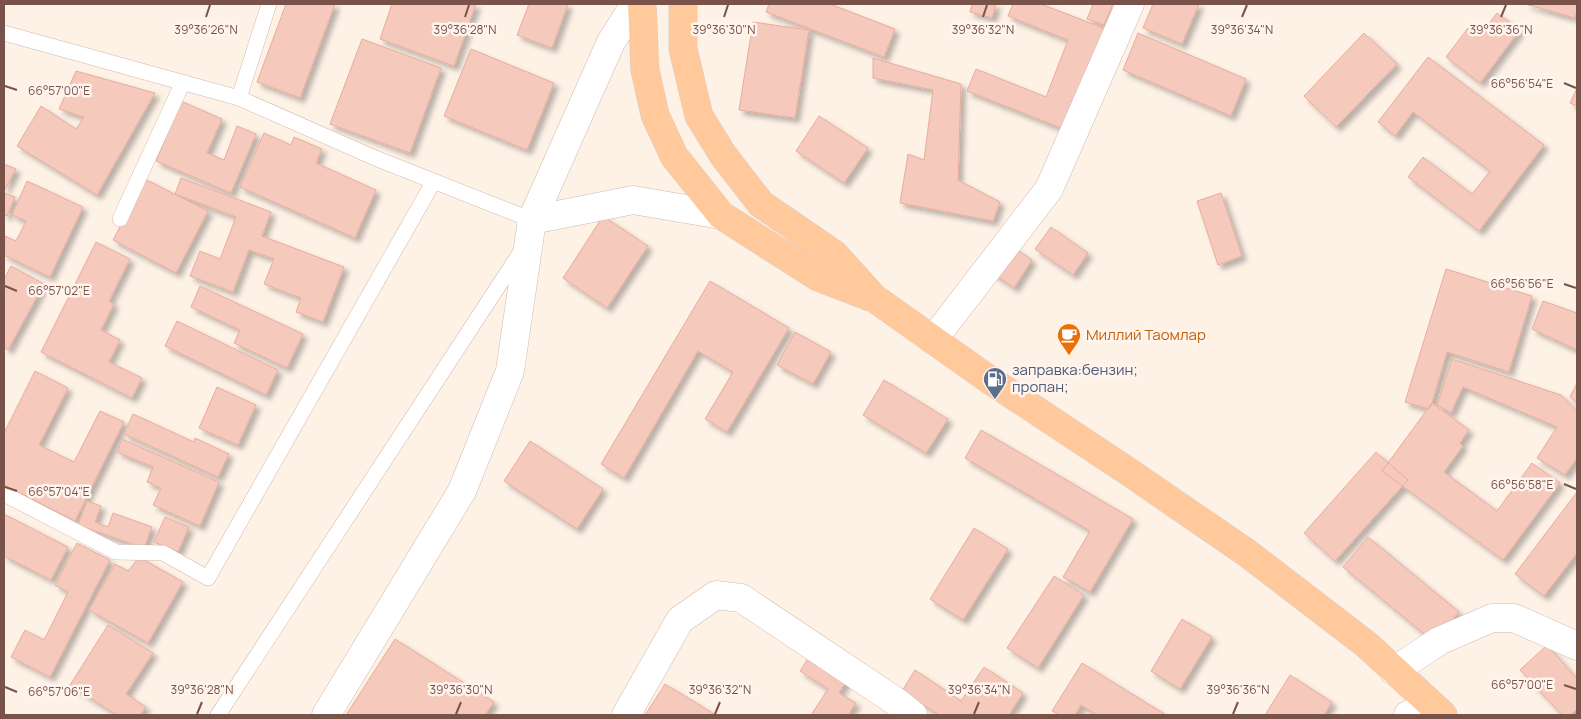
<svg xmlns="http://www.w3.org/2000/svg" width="1581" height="719" viewBox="0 0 1581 719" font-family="Manrope,sans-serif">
<defs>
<filter id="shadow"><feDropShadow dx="4.5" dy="4.5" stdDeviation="2.5" flood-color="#0004"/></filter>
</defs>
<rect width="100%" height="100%" fill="#fef1e6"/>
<path fill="#f5c9bc" stroke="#e8ac9c" filter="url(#shadow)" d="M286,4H335L300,98L257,82Z
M392,4H476L454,66L380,39Z
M529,4H568L552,48L517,35Z
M769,4H830L895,29L884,57L766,12Z
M972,4H996L992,18L970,12Z
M1013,4H1041L1106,29L1066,130L967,91L976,69L1046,97L1068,40L1008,16Z
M1093,4H1113L1104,25L1087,19Z
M1153,4H1199L1182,44L1143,28Z
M1525,4H1577V10L1575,18Z
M1497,13L1520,30L1480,83L1446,57L1468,28L1479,37Z
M753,22L809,30L795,118L739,110Z
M1138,33L1246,79L1231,116L1123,70Z
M1364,33L1397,64L1336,127L1304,96Z
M362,39L441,68L410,153L330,124Z
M471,49L554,83L527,150L444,116Z
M1428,57L1544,145L1479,231L1408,177L1423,157L1472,194L1490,171L1413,112L1395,136L1378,122Z
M873,58L961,84L958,180L1000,202L993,221L900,203L908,154L924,160L933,90L873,78Z
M76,71L155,93L97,195L17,146L41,106L76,129L84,117L59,109Z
M1577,88V106L1570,103Z
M181,101L222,119L207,153L224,160L237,126L256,134L231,193L156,161Z
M819,116L868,148L844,183L796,151Z
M264,133L291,145L294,137L322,149L316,163L376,190L355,238L240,187Z
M4,164L16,169L4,191Z
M181,178L271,212L262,236L344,267L323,322L296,312L301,298L264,284L274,259L249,250L233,292L190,276L200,251L220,259L236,217L175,194Z
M145,179L208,211L176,273L113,240Z
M27,181L83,207L50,277L4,255L5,236L16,241L26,221L12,215Z
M4,193L15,197L7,216L4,215Z
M1221,193L1242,256L1218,265L1197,201Z
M603,216L648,246L607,308L563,278Z
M1051,227L1088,253L1073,275L1035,249Z
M96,242L130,259L109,301L114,304L101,330L120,340L109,362L142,378L132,398L41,352Z
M1007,243L1032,260L1014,288L989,271Z
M11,266L44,284L8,350L4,347V279Z
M1446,269L1532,296L1509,372L1447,352L1432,403L1429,409L1405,402Z
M710,281L789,328L727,432L705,419L733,372L698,351L624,478L601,464Z
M200,286L303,334L287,368L234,343L240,330L191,307Z
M1543,301L1577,313V350L1532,329Z
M177,321L278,370L266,395L165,346Z
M795,332L831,352L813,384L777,365Z
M1452,359L1561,395L1577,412V458L1565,475L1537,458L1557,427L1463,387L1451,413L1437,405Z
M35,371L68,388L39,445L74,462L100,411L124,422L75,521L4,485V433Z
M884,380L948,419L926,453L863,415Z
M1577,383V403L1570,397Z
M217,387L256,405L238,445L199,428Z
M1432,403L1469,430L1460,443L1463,446L1444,472L1497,511L1532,463L1560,483L1503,560L1382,471Z
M133,414L194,442L195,438L229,454L218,477L124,434Z
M981,430L1133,519L1090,592L1063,577L1090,531L965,458Z
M122,439L219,482L200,526L153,505L161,488L147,482L153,467L117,452Z
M530,441L603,489L577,529L504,481Z
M1376,452L1408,480L1335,561L1304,533Z
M1577,492V553L1544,596L1515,574Z
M87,501L101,506L95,522L108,527L113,513L152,527L144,548L78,525Z
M4,514L68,547L51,580L4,556Z
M165,517L189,527L178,552L154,542Z
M974,528L1008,549L963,620L930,599Z
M1368,537L1459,612L1434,642L1343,567Z
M77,543L110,560L50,677L11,657L25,630L44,640L68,592L55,585Z
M139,557L183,582L148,643L89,610L115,564L128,571Z
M1054,576L1084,595L1038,668L1007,648Z
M1182,619L1212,637L1180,689L1151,671Z
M108,625L153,653L126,694L146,707L140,715H117L70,685Z
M395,639L494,702L485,715H346Z
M1547,645L1577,679V709L1571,715H1562L1520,670Z
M812,652L850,675L839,693L856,703L848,715H811L828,689L800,671Z
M1082,663L1166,715H1097L1081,705L1075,715H1060L1052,711Z
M984,667L1023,693L1009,715H939L902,691L915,670L961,701Z
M1290,675L1332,702L1324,715H1265Z
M665,684L716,715H645Z"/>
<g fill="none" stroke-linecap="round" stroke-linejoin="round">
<g stroke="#d3b8ae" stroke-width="16">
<path id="service" d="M4,33L239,98L375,158L532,220L531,226
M239,98L269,4
M120,219L183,82
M4,494L116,552L163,553L208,578L434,181
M218,715L522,250"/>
</g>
<g stroke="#d3b8ae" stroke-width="29">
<path id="minor" d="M635,4L611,42L532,220L633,200L721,215
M933,340L1049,189L1130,4
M1394,671L1439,641L1492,618H1514L1577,646
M326,715L462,491L510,371L532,220
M626,715L680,620L716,595L741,598L898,703L913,715
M1408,715L1430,704"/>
</g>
<g stroke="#d9cfcc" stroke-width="29">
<path id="primary" d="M642,4L645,70L655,115L674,156L721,215L818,277L870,297
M683,4V49L699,116L723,155L761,204L834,254L874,298L987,378L1129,472L1247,553L1367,645L1443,715"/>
</g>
<use href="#service" stroke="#fff" stroke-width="15"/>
<use href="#minor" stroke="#fff" stroke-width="28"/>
<use href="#primary" stroke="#ffc99c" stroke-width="28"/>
</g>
<path fill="none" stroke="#795249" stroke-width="2" d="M206,17L210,5M465,17L469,5M724,17L728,5M983,17L987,5M1242,17L1247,5M1501,17L1506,5M1564,83L1576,88M5,86L17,90M1564,284L1576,288M5,286L17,291M1564,484L1576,489M5,487L17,491M1564,685L1576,689M5,687L17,692M197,714L202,702M456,714L461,702M715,714L720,702M974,714L979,702M1233,714L1238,702"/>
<defs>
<g id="cafe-pin" transform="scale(1.25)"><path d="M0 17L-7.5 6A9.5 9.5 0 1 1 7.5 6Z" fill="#e8710a" stroke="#fff5ee"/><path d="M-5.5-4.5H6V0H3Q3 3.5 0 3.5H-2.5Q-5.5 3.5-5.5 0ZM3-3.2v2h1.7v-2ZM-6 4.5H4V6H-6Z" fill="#fff"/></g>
<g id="fuel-pin" transform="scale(1.25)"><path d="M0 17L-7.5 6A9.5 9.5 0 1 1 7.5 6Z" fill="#5c6f8a" stroke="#fff5ee"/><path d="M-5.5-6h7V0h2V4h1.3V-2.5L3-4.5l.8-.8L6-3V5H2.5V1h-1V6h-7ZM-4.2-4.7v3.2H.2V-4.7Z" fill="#fff"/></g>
</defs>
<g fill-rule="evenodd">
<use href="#cafe-pin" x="1069" y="335"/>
<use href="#fuel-pin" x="995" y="379"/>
</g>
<g text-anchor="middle" stroke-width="5" stroke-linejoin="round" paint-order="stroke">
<g font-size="15" fill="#c56008" stroke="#fff5ee" text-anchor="start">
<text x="1086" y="340">Миллий Таомлар</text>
</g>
<g font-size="15" fill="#4e5e75" stroke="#fff5ee" text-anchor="start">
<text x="1012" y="375">заправка:бензин;<tspan x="1012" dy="17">пропан;</tspan></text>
</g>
</g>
<g font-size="12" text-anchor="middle" fill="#795249" stroke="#fff5ee" stroke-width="5" stroke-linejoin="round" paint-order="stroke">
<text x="206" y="34">39°36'26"N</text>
<text x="465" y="34">39°36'28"N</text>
<text x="724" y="34">39°36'30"N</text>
<text x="983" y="34">39°36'32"N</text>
<text x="1242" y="34">39°36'34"N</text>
<text x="1501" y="34">39°36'36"N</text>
<text x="1522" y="88">66°56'54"E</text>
<text x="59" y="95">66°57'00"E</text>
<text x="1522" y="288">66°56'56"E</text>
<text x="59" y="295">66°57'02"E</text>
<text x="1522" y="489">66°56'58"E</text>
<text x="59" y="496">66°57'04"E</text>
<text x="1522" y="689">66°57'00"E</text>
<text x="202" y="694">39°36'28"N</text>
<text x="461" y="694">39°36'30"N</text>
<text x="720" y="694">39°36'32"N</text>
<text x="979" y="694">39°36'34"N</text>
<text x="1238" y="694">39°36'36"N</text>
<text x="59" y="696">66°57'06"E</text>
</g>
<rect width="1581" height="719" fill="none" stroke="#795249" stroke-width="10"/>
</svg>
